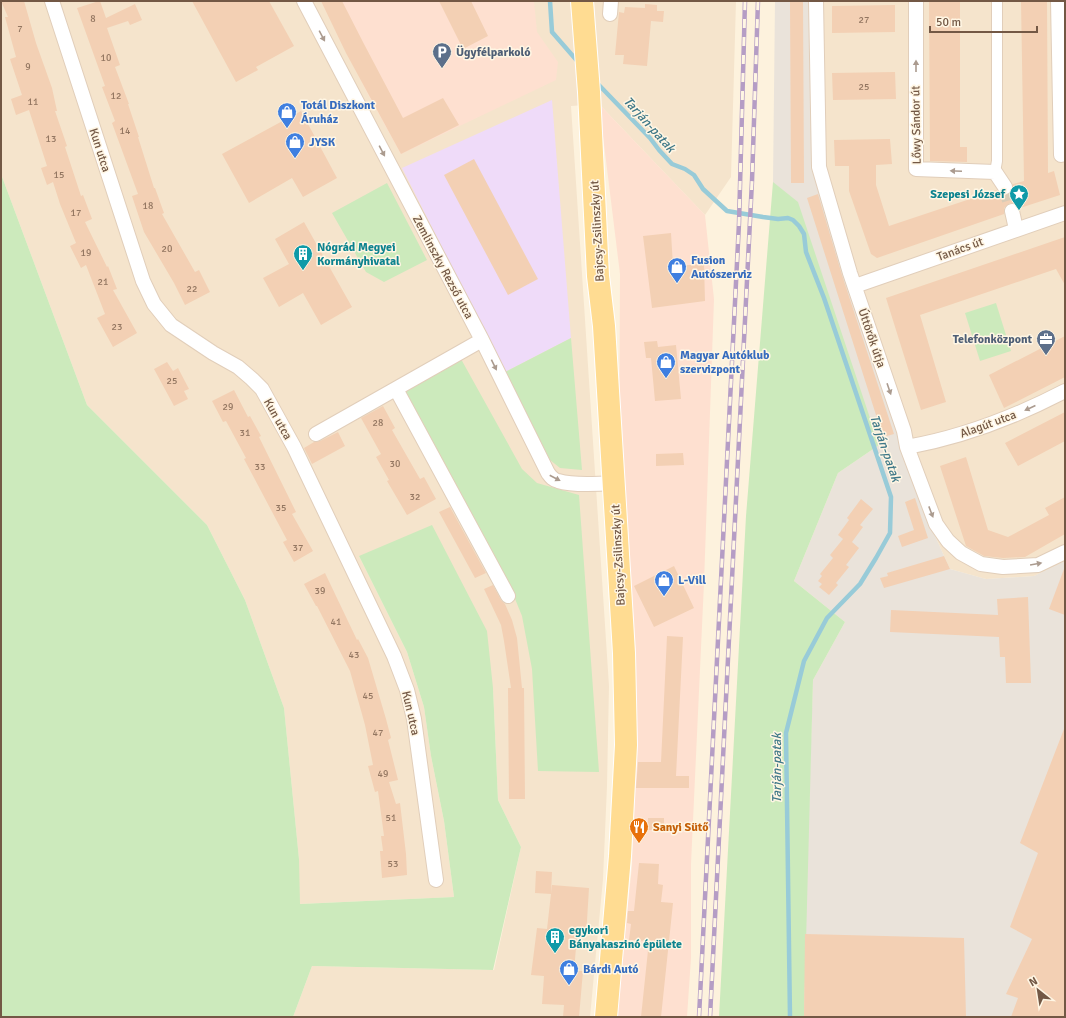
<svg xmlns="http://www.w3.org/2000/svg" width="1066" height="1018" viewBox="0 0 1066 1018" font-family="Signika,sans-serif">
<rect width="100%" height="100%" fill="#fdf2dd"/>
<path fill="#f5e4cc" d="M1,1H736L731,177L705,215L599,104L571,106L609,686L607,786L603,879L590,1017H293L312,966L494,970L521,847L498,800L493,688L359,556L407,652L424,707L431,756L444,821L454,897L299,904V859L284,708L245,600L207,525L87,405L1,174Z
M812,1H1065V562L1034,576L986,579L950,569L931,527L815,166Z"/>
<path fill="#fee0d0" d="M321,1H534L537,32L558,62L556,80L401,154L370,98Z
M599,104L705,215L714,299L704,583L691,864V958L687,1017H616L632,866L636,690L635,644L619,483L620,274Z"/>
<path fill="#eae3da" d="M775,1H812L815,167L931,527L950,569L986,579L1034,576L1065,561V1017H804L806,898L813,680L845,622L794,581L838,473L879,445L773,182Z"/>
<path fill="#efdbf9" d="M552,100L571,338L505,372L402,168Z"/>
<path fill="#cceabc" d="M1,174L87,405L207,525L245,600L284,708L299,859L300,904L454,897L444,821L431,756L424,707L407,652L359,556L432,525L487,631L493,688L498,800L521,847L493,970L312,966L293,1017H1Z
M773,182L798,202L879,445L838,473L794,581L845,622L813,680L804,1017H719L746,516Z
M387,183L427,260L384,282L366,272L332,213Z
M996,303L1011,351L980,361L965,313Z
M571,338L582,470L560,468L550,460L505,372Z
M461,359L522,469L537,483L579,495L599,772L538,771L532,669L522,616L511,589L402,392Z"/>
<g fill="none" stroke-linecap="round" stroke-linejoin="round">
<path stroke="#98cbd8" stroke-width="4.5" d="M550,1L552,32L579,63
M596,82L650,138L659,150L672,164L685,169L694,175L703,189L727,211L763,217L778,219L788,218L793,220L799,226L804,234L806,252L824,298L891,497L890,533L876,558L860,584L827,618L804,661L786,733L790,1017"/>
</g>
<path fill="#f3d0b4" d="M1,1H24L36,43L52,88L57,111H55L67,146L65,147L81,196L83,195L92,219L85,222L107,267L108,266L117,289L113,290L137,333L113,347L97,318L105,314L86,265L81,268L70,246L76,243L60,204L53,182L47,185L41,168L47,166L29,110L16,115L11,99L22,95L10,59L16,57L5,17H8Z
M99,1H100L106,18L135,4L142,20L130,25L128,21L107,28L120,65L115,67L129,104H128L139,137H138L154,188H155L164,213L162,214L195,272L199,270L210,292L185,305L174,283L144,232L132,196L138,194L112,123L115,121L102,87L105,86L77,8Z
M192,1H269L294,46L256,67L258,70L236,82Z
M321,1H342L364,44L403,118L443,98L459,125L401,154L346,53Z
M439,1H471L488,36L463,49Z
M790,1H803L804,183H791Z
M929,1H960V147H967V162L930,161Z
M1021,1H1047L1048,173L1054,171L1060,195L1020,208L1015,203H1010L1004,208V214L877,258L871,254L849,191V166H835L834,140L890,139L892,164L876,165V185L889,226L997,190L1002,195H1006L1010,194L1013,190V184L1024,181Z
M645,4L657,5V11H664L663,22L651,21L647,66L623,64L624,55H615L619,12L624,13L625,7L645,8Z
M895,5V32L832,33V6Z
M895,72L896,99L833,100L832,73Z
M301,111L337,178L303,197L292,178L249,203L222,154Z
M474,159L538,279L508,295L444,175Z
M818,194L842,275L894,434L883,437L807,198Z
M304,222L352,307L321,325L303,293L279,307L263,278L289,264L275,239Z
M671,233L673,266L704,264L705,301L652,308L643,236Z
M1065,237V285L1056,269L920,315L946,402L921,410L886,298Z
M1065,336V377L1004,408L989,375Z
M657,341L658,347L676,345L681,399L655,401L651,358H646L644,342Z
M167,362L173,371L178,368L189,389L184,391L188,399L174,406L154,369Z
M234,390L248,417L250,416L261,436L259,437L296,512L292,514L313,551L294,562L283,542L287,540L244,459L246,458L226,421L223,422L212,401Z
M383,406L395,428L392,430L420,479L424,477L436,499L407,515L387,481L389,480L376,457L381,454L361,418Z
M1065,412V441L1018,466L1005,443Z
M338,432L345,446L312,464L304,448L314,442L320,441Z
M683,453L684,465L656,466V454Z
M966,457L988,530L1008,537L1049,515L1045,508L1065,497V534L1025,557L1003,558L984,556L966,546L940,466Z
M915,498L928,538L902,547L898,536L914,530L905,502Z
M861,499L873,509L860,525L863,527L852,542L859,548L846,565L849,567L836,583L838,585L829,595L819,587L822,584L818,581L822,576L820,574L833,558L830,555L843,539L838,535L849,520L847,518Z
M450,507L486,573L475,578L439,512Z
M944,556L950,569L884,588L880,578L888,576L887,573Z
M674,566L694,608L654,627L634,586Z
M1064,569H1065V615L1049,609Z
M325,573L357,640L358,639L368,658L386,719L391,738L388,740L398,780L389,782L396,804L400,803L406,854L407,875L382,878L380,851H383L381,836H384L378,791L375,792L368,766L373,765L365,725L350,671L317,606H316L304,584Z
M493,585L501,600L505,604L512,620L517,638L522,688H524L525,799H509L508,688H511L504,641L501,625L484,589Z
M1028,597L1031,683H1006L1005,657H1000L999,637L890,632L891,610L998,615L997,599Z
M667,636L683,637L676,776H689V788H636L638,762H661Z
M1064,729L1065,1017H1011L1018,998L1006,994L1032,939L1010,927L1038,853L1020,843Z
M648,818H664V830H648Z
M639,863L659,864L658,884L663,885L661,902L673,903L661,1017H641L649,941L629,940L631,924L627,923L628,911H634Z
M536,871L552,872L551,894L535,893Z
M552,885L589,888L586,937L577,936L574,971H583L579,1017H563L564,1005L542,1004L544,976L531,975L537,928L547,929Z
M805,934L964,938L966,1017H804Z"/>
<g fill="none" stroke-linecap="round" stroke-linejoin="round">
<path stroke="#daccb7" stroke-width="14" stroke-dasharray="14 7" stroke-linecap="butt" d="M1005,187L1012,211"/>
<g stroke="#e1ceba" stroke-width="12">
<path id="pedestrian" d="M995,172L997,161V1"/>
</g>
<g stroke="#e1ceba" stroke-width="16">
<path id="minor" d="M52,1L143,281L154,304L171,325L213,353L238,367L252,379L262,389L294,447L394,656L407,690L414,719L436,880
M304,1L482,340L548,473C551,477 553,480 558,481C571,485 599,484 613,483
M816,1L819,167L850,273L904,431L907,447L936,524L948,541L961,553L981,564L1003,567L1038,565L1065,552
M916,1V169L995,172L1005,187
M1058,1L1061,155
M610,14L611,1
M1012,211L1016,229
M855,286L1065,213
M396,389L508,596
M316,434L482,340
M907,447C963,437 1015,417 1065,391"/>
</g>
<g stroke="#fff" stroke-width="24">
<path id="primary" d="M582,1L589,92L598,276L604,326L615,505L624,653L626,745L620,856L606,1017"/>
</g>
<use href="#pedestrian" stroke="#fff" stroke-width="10"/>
<use href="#minor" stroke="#fff" stroke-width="14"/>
<use href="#primary" stroke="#ffdc92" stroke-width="22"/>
<g stroke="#b59dc5" stroke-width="4.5">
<path id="rail" d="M699,1017L739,223L745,1
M710,1017L752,181L758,1"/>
</g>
<use href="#rail" stroke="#fff6e4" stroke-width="3" stroke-dasharray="9" stroke-linecap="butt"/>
</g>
<defs><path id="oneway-solid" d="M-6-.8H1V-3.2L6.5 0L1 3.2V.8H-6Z"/></defs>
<g fill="#ab9b8f">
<use href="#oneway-solid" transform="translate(322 36) rotate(62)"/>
<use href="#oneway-solid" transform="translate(916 66) rotate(-90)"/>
<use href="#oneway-solid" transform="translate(382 151) rotate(62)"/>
<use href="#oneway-solid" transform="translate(956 171) rotate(-178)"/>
<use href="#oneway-solid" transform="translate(494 365) rotate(64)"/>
<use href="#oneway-solid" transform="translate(889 389) rotate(71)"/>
<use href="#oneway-solid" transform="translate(1030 408) rotate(155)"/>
<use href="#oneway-solid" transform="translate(555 478) rotate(28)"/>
<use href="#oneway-solid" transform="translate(931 512) rotate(69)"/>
<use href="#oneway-solid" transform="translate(1036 564) rotate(-10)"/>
</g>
<defs>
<g id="parking-pin" transform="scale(1)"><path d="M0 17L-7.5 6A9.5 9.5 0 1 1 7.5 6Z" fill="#5c6f8a" stroke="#fff6e4"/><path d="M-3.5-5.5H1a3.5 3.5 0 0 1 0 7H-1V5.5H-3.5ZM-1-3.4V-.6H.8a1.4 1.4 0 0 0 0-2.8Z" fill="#fff"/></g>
<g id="shop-pin" transform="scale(1)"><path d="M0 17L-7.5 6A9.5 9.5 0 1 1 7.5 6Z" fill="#3f7fe0" stroke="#fff6e4"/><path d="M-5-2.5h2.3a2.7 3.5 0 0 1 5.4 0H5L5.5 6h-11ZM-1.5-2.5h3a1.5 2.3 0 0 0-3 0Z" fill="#fff"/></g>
<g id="sight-pin" transform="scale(1)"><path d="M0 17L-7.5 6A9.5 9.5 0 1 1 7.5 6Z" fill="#0f9aa8" stroke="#fff6e4"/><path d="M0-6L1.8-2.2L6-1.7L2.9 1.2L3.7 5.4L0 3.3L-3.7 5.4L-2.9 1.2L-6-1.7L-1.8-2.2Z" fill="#fff"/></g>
<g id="building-pin" transform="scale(1)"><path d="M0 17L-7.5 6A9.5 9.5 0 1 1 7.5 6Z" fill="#0f9aa8" stroke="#fff6e4"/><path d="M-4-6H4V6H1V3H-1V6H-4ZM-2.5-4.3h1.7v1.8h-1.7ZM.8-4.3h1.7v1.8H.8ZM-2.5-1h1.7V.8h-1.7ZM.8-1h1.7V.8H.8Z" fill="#fff"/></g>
<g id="office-pin" transform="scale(1)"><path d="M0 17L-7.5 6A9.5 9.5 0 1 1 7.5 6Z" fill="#5c6f8a" stroke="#fff6e4"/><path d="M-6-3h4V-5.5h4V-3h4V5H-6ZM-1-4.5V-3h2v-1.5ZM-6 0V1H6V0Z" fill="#fff"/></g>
<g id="restaurant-pin" transform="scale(1)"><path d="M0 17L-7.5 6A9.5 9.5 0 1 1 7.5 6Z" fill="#e8710a" stroke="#fff6e4"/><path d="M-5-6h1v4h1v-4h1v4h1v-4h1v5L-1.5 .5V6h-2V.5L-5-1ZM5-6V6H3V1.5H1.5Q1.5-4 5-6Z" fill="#fff"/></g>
</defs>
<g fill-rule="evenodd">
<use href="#parking-pin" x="442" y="52"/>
<use href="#shop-pin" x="287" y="112"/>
<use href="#shop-pin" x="295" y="142"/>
<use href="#sight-pin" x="1019" y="194"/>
<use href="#building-pin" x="303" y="254"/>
<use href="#shop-pin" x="677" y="267"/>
<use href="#office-pin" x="1046" y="339"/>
<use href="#shop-pin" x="666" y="362"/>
<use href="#shop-pin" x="664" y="580"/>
<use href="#restaurant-pin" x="639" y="827"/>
<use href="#building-pin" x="555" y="937"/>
<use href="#shop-pin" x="569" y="969"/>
</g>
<g text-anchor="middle" stroke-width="3" stroke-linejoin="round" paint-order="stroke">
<g font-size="10" fill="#937661">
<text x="93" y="22">8</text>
<text x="864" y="23">27</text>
<text x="20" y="32">7</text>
<text x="106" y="61">10</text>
<text x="28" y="70">9</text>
<text x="864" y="90">25</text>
<text x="116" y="99">12</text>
<text x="33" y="105">11</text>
<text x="125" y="134">14</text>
<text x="51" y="142">13</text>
<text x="59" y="178">15</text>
<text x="148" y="209">18</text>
<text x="76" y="216">17</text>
<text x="167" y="252">20</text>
<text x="86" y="256">19</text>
<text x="103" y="285">21</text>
<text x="192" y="292">22</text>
<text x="117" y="330">23</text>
<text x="172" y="384">25</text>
<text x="228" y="410">29</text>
<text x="378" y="426">28</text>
<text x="245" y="436">31</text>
<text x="395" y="467">30</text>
<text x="260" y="470">33</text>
<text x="415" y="500">32</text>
<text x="281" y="511">35</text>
<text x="298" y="551">37</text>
<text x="320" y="594">39</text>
<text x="336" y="625">41</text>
<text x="354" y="658">43</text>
<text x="368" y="699">45</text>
<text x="378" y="736">47</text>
<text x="383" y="777">49</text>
<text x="391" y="821">51</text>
<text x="393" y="867">53</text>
</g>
<g font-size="12" font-weight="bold" fill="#4e5e75" stroke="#fff6e4" text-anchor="start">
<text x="456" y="56">Ügyfélparkoló</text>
<text x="1032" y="343" text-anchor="end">Telefonközpont</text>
</g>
<g font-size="12" font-weight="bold" fill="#366cbe" stroke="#fff6e4" text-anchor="start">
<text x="301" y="109">Totál Diszkont<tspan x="301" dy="14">Áruház</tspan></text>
<text x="309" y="146">JYSK</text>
<text x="691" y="264">Fusion<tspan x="691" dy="14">Autószerviz</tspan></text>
<text x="680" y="359">Magyar Autóklub<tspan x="680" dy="14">szervizpont</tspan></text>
<text x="678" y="584">L-Vill</text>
<text x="583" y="973">Bárdi Autó</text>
</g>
<g font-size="12" fill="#735845" stroke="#fff6e4">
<text transform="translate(916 125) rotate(-91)" y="4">Lőwy Sándor út</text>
<text transform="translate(100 150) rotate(72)" y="4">Kun utca</text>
<text transform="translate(597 231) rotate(-93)" y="4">Bajcsy-Zsilinszky út</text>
<text transform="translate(960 249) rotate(-20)" y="4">Tanács út</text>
<text transform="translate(443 267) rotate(62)" y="4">Zemlinszky Rezső utca</text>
<text transform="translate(872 338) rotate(71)" y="4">Úttörők útja</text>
<text transform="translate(278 419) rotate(61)" y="4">Kun utca</text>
<text transform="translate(988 424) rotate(-20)" y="4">Alagút utca</text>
<text transform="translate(618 555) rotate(-93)" y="4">Bajcsy-Zsilinszky út</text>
<text transform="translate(411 713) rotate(77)" y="4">Kun utca</text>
</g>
<g font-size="12" font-weight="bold" fill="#0d838f" stroke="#fff6e4" text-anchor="start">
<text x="1005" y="198" text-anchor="end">Szepesi József</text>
<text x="317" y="251">Nógrád Megyei<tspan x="317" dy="14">Kormányhivatal</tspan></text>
<text x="569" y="934">egykori<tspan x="569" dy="14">Bányakaszinó épülete</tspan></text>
</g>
<g font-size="12" font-weight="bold" fill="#c56008" stroke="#fff6e4" text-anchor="start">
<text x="653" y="831">Sanyi Sütő</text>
</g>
<g font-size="13" font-style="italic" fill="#3f7888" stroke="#fff6e4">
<text transform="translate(650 124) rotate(48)" y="5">Tarján-patak</text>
<text transform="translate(886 448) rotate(71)" y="5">Tarján-patak</text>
<text transform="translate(776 768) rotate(-90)" y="5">Tarján-patak</text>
</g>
</g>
<rect width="1066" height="1018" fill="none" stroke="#735845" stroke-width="4"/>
<g transform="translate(1038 990) rotate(330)" stroke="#fff6e4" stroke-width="3" paint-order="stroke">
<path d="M0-3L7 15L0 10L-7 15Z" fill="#735845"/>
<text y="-6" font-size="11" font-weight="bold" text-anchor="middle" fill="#735845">N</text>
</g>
<path d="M930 26v6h107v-6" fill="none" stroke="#735845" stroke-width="2"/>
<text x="936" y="26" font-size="12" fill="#735845" stroke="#fff6e4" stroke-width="3" paint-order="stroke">50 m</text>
</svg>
